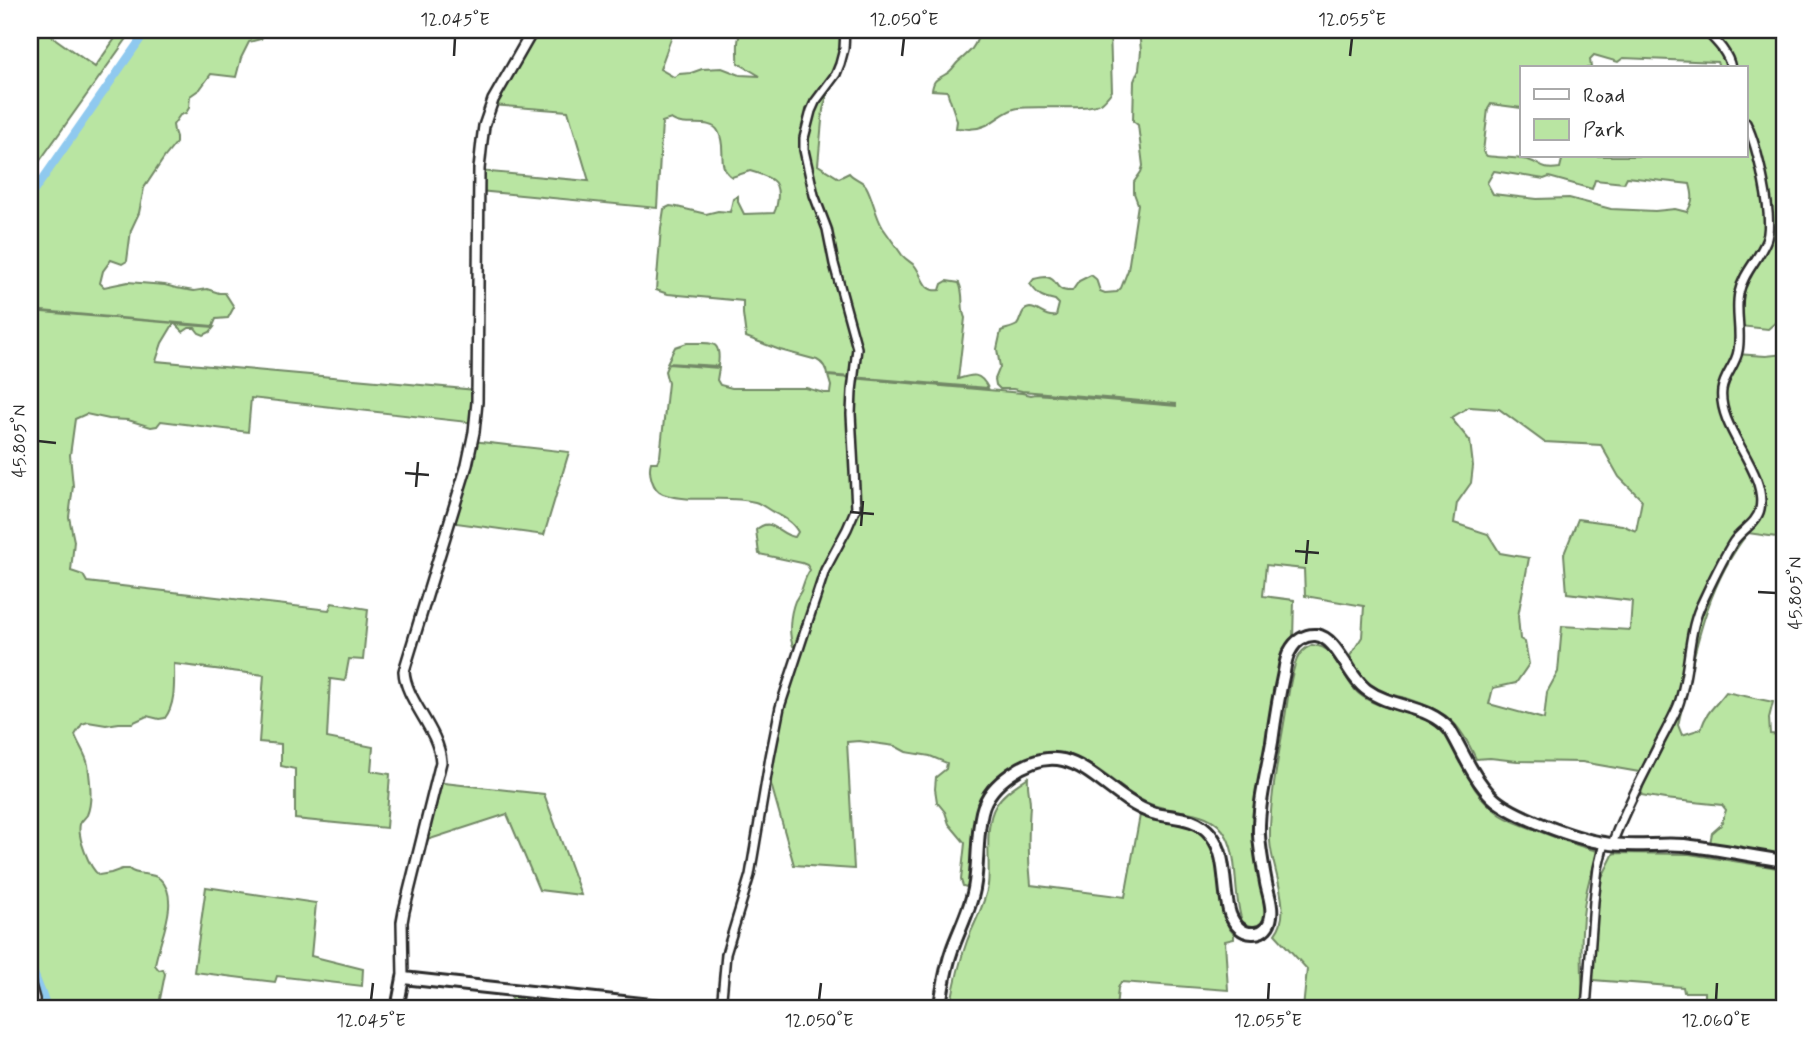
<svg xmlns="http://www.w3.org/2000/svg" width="1814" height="1039" viewBox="0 0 1814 1039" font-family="Mynerve,sans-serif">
<rect width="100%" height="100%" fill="#fff"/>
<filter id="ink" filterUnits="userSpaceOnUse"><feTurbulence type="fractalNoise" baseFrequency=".0143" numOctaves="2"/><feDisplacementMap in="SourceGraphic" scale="14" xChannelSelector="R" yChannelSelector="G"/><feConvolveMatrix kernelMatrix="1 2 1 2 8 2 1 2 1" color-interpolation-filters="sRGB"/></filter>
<g filter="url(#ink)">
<path fill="#b9e5a2" stroke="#728866" stroke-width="2" fill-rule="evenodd" d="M43,30L95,67L121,30H133L31,173H30V46Z
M147,30H266L261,39L249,42L241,58L236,77L211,74L200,89L190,96L189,108L186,113L180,115L173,125L174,131L176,137V143L164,158L144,188L139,213L131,230L127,261L122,264L111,260L103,271L100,283L104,287L128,282L140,283L165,285L176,288L194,291L207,289L219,293H225L234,307L228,318L216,319L213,326L30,310V200Z
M531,30H674L660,69L674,77L679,74L691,73L702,69L722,68L740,75L760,76L738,63C739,52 735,38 743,30H848L847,51L832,78L823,110L818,165L839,178L849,173C854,179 862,180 866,186C873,198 875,215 883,228C888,235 897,248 902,255C906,260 911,262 915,266C923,276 923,293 940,290L942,284L947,281L959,283C965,295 960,307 965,318L958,379C973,374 980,372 988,388L827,375C826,367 823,363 817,360L780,350L746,337L743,314V301L668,294L656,290L661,228L664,209L670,206L677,207L706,214L718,211L730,212L733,199L738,196V202L744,214L774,213C778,205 781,186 772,180C767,176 757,173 750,171L732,177C715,166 728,148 718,131C711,118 684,129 671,119L662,122L657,208L479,191V171L589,181L568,111L492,105Z
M980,30H1110L1112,91C1109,95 1105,100 1101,103C1088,111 1037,105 1018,108C1005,110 995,122 984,126C975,130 966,129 956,128L957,121L947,91L932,90C934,78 937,80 946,74C951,72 954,66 958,62C970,52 976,47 980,30Z
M1139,30H1784V315L1768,329L1740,326L1736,354L1766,356L1784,354V538L1748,533C1704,588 1694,657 1678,725L1682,735L1701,729C1707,710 1715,707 1726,692L1773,702L1769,718L1770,734L1784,735V855L1710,843L1712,833L1721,825L1726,810L1722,805L1665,799L1641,795C1643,786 1646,779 1639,772L1582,762L1517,761L1490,758L1476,759C1459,722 1448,712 1409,699C1397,695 1383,694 1372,687C1362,680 1356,666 1350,656L1362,637L1364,606L1305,596L1304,569L1266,565L1263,596L1294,600L1293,640L1258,817L1269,917L1261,927H1249L1242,921C1233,895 1239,861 1227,837C1212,808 1182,814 1156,806C1119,795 1099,757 1058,755C1054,755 1050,754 1047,754C1038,756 995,789 985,796L973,889L963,886L961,880L965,843L949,824L945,812L937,802L935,789L936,777L946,769L947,763L930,756L906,752L895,746L859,741L847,742L854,869L794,865L769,777L782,711L799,648L793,646C788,633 790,614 795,601C797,598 799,594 801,591C804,583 805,577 810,570L807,565L802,563L759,554L756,530C772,515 779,536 795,537L798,532C793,522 783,517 773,512C767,509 762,504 755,502C725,494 692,504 663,494C652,490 648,471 651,462H657L660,456L668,383L665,371L668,364L719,368L717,380L720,385L732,388H806L824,393H830L831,386L828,376L1022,393L1031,395L1036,394L1176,406V404L1022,391L1013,389H1000L996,385L995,379L1000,367L997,349L1001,331C1006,329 1012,328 1017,325C1022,319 1020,309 1030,308C1039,308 1044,318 1056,316L1059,304L1055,300C1041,297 1039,296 1030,284L1034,279C1038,278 1042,277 1046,277C1060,279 1052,292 1072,291L1079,281L1091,275L1096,279L1100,291L1105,293L1117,292L1121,288L1128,270L1138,204L1134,193V182L1141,172L1143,166L1138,125L1133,121L1134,81L1139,69L1141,51ZM1594,55L1618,62L1623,58L1717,62L1719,68H1746V156H1563L1560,168C1539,171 1543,164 1528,160C1515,157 1500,158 1487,156L1483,152L1488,109L1491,104L1522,108V68H1591L1590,59ZM1494,171L1544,179L1549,177L1592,189L1595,180L1624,183L1627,177L1690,184C1693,195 1694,201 1687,212L1675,209L1655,211L1611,209L1569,198L1537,199L1493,194L1487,183ZM1469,407L1499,409L1544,442L1601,445L1619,477L1642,500L1636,531L1622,525L1578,519L1564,554L1567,593L1632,601L1630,630L1562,626L1558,672L1547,692L1544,719L1489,704L1493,688L1516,683L1529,664L1525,642L1520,639L1518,616L1529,558L1500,553L1488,534L1454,523L1457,503L1471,483L1473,466L1470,441L1451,418Z
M30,311L174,323L162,343L156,361L476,390V423L251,398L248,432L161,421L157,426L151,427L128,420L109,419L86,414L75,419L70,455L73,486L69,517L74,541L71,571L83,575L87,582L329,610L332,603L368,609L363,660L349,659L345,681L330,679L327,738L373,747L371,771L390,774L386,828L295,819V769L281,766V744L259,742L264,675L174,664C174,682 176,703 165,718L159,719L147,716L132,723H119L106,725L88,722L82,724L75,735C79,746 86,754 88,765C90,780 93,801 87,815C85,818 81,821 80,824C77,836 89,868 99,875L111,873L122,869H129C137,877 150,871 160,879C182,899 158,942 155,965L159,970L163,969L165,974L158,1009H46L42,987L30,957Z
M175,324L214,327L210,332L204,335L199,333L195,328H189L183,332Z
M687,343C710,344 722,337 718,366L667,363L675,347Z
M472,441L569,452L544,535L449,522Z
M1312,645C1339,646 1341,678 1358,693C1381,713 1417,709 1441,729C1459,744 1463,769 1475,789C1482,799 1491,808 1501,815C1512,822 1524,826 1536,830C1557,838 1579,847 1602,852C1598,860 1592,868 1590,877C1578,919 1582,966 1583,1009H1303L1307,969L1275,934C1294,911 1271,868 1270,841C1269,803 1278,760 1284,723C1288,702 1289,679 1297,659C1300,652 1305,648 1312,645Z
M1028,777C1027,789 1030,795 1030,805C1028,832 1028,858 1031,885L1125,897L1140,815L1151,819L1185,824L1197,828L1215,844L1226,917L1229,928L1234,934V939L1225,941L1228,990L1121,982L1118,988L1116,1009H950C954,986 959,963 967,941C974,923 985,905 988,885C991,862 983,826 996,805C1003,793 1017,785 1028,777Z
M435,782L544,794L581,895L539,890L507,814L418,843Z
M1614,853L1689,854L1784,869V1009H1705V992H1684L1683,987L1593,980L1595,906L1602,877Z
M206,887L316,903L311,956L363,969L362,986L277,976L275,982L194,972Z
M512,997L585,1006V1009H510Z"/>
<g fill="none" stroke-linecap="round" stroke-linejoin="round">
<path stroke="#8fc9ef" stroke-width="8" d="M30,197L147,30
M30,963L48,1009"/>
<g stroke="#2b2b2b" stroke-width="12">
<path id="minor" d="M1705,30C1716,41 1728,52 1731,68
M1612,844C1624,811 1641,780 1657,748C1664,734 1672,720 1678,706C1690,674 1687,637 1700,607C1710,586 1721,561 1734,541C1742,530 1757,523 1760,509C1768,471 1717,429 1722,390C1724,375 1736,365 1738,351C1742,332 1735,312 1739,293C1743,273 1759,259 1766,241C1775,219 1757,145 1746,123
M30,981L35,999V1009
M721,1009L726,954L750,875L770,757L780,707L825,570L847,529L856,508L851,414L852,391L857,348L834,264L827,229L814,195L804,150V138L811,111L815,102L836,74L840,64L844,49L845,30
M1586,1009L1594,901L1598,868L1604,843"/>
</g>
<g stroke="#2b2b2b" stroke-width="14">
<path id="tertiary" d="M403,978L402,922L404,911L441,762C439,729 405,700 404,671L467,465L474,432L477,402L479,169L482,141L484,126L493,100L533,30"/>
</g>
<g stroke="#2b2b2b" stroke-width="16">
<path id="secondary" d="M397,1009L403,978L688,1009
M939,1009C943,990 945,969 952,950C959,930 970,910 974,889C979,863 976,837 982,812C986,795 997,784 1011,774C1062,738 1087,773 1127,800C1136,806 1145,811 1156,814C1176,818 1197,817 1211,835C1228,856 1222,890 1230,914C1234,924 1242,934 1254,933C1264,933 1270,925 1271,916C1273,905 1268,894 1266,883C1263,867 1260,851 1259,835C1258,804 1267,772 1272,742C1275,719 1279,695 1284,672C1285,665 1286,657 1290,651C1295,641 1305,634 1316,635C1338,638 1347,676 1367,690C1393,709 1428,704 1450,730C1463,752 1473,778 1492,797C1511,816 1577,839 1604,843C1630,848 1658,843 1684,845C1718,849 1751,856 1784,861"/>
</g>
<use href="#minor" stroke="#fff" stroke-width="7"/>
<use href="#tertiary" stroke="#fff" stroke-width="9"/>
<use href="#secondary" stroke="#fff" stroke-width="10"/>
</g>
</g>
<path fill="none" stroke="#2b2b2b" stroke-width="2.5" d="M454,56L455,38M902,56L904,38M1350,56L1352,38M38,441L56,443M405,473L429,475M416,487L418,462M850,512L874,514M861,526L863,501M1295,551L1319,553M1306,564L1308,540M1758,592L1776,593M371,1000L373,983M819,1000L821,983M1268,1000L1269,983M1716,1000L1717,983"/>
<rect width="1814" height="1039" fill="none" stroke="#fff" stroke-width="77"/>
<rect x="1520" y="66" width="228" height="91" fill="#ffffff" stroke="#aaaaaa" stroke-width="2"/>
<rect x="1534" y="89" width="35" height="10" fill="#ffffff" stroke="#aaaaaa" stroke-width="2"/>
<text x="1583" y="102" font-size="21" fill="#2b2b2b">Road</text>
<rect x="1534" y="119" width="35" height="21" fill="#b9e5a2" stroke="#aaaaaa" stroke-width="2"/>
<text x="1583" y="136" font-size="21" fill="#2b2b2b">Park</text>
<rect x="38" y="38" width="1738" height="962" fill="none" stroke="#2b2b2b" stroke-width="2.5"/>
<g font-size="18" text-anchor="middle" fill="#2b2b2b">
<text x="455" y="25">12.045°E</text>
<text x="904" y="25">12.050°E</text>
<text x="1352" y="25">12.055°E</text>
<text transform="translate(19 441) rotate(-90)" y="6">45.805°N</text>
<text transform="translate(1795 593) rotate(-90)" y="6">45.805°N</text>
<text x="371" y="1026">12.045°E</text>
<text x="819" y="1026">12.050°E</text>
<text x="1268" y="1026">12.055°E</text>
<text x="1716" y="1026">12.060°E</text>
</g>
</svg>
